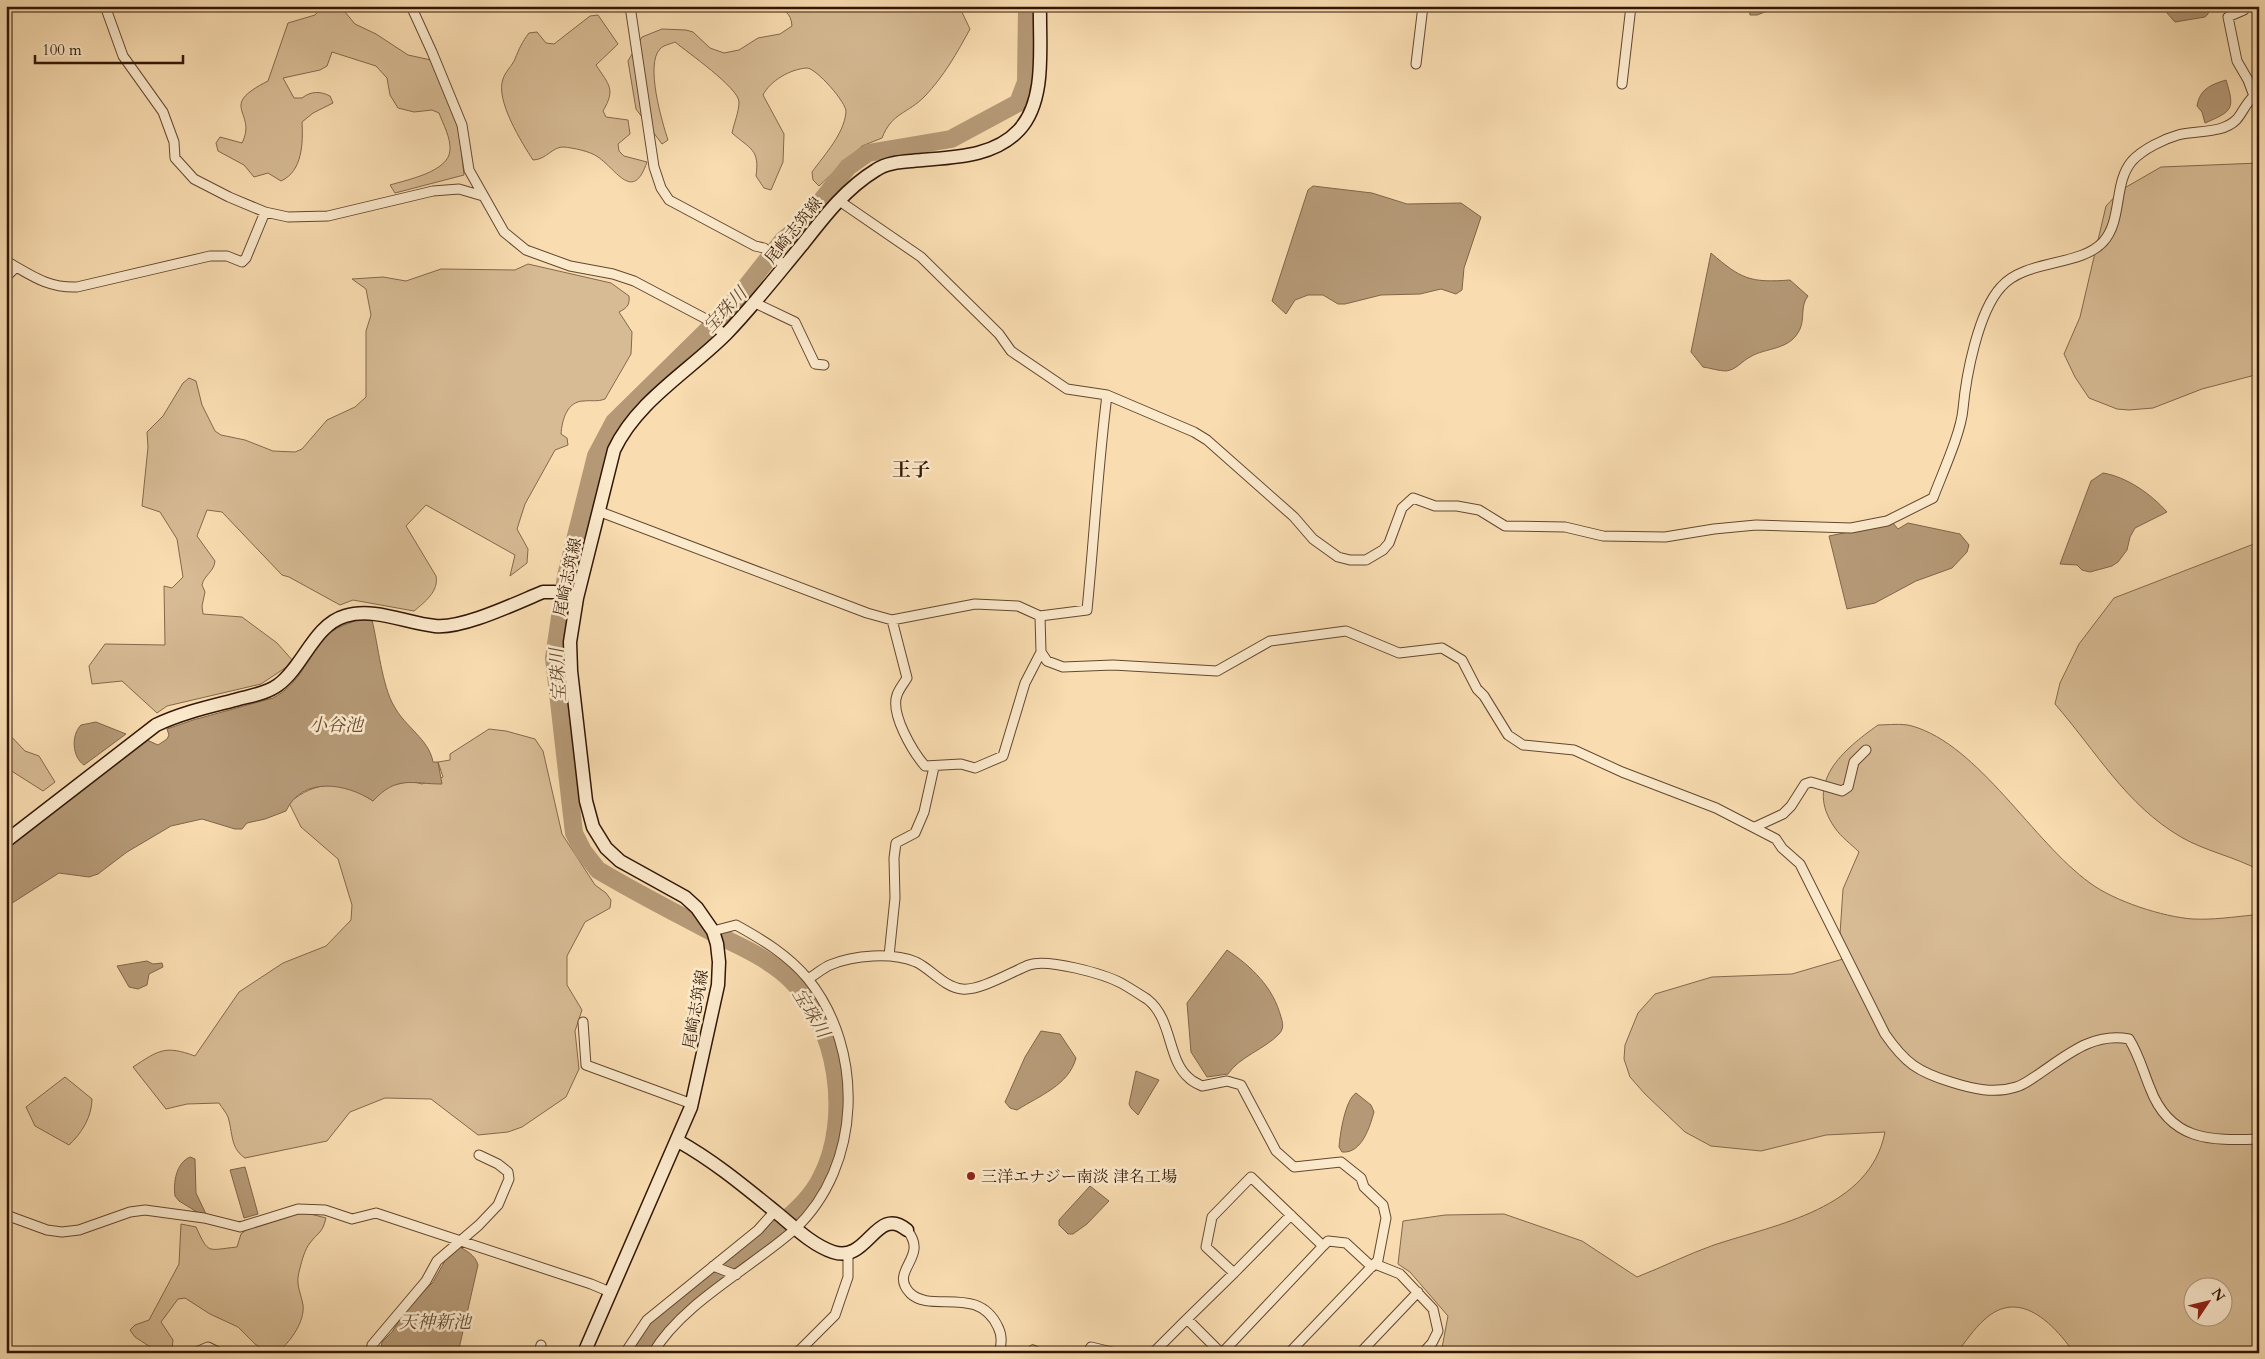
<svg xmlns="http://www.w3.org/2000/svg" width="2265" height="1359" viewBox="0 0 2265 1359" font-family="Cardo,'Noto Serif JP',serif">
<rect width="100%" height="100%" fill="#f9ddb1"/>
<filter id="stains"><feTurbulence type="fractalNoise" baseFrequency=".004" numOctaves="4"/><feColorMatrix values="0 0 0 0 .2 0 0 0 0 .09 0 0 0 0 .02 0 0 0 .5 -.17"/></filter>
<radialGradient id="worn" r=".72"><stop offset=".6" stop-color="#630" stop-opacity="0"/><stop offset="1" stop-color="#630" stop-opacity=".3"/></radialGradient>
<path fill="#d7bb94" stroke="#84684c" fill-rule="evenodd" d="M323,6H340L355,24L376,34L408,55L431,60L458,123L464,175L395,193L390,185C406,180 449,172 450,150C451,138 443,124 439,113L432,110L414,112L398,108L390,95L387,78L376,66L332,52L327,66L320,70L283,78L294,98H302C311,91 320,91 330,96L333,103L313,113L302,122C303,142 303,171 281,181L268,173L254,177L244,165L218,151L216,143L220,137L242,143C258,111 216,107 268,81L288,23L315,15Z
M772,6H959L970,29C957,53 944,76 925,96C908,114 892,112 882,138L862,146L819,186L813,180L812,172C825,154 844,134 846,112C847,103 816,68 807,68C790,69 770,81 763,95L784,134L783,162L771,190L764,188L756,176C760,149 750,149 732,133C734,123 739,112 739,102C739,88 687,52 675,42C671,44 663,45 660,49C645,64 662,122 668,140L662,144L636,109L628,61L642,37L662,29L686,30L693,32L710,48L724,53L739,50L758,38L780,34L792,26C791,12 784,10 772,6Z
M598,15L618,44L596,65C609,85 616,89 603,111L606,117L628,120L630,134L618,144L619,151L624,156L647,162C633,203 617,170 598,157C590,151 573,148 564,147C553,146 546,160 533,160C522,143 495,100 503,79C505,72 512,66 515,59C519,49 522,42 529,33L537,32L546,43L554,44L590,16Z
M2259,163V374L2202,389L2153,408L2129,410L2117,409L2089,398L2075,377L2064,354L2080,317L2106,206L2121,190L2161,167Z
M528,264L611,283L629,296C630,305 627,308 619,312L632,332L631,354L605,399C597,402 592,400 584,401C567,401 562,420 561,434L567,438L568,445L555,450L525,504L517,529L528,549L527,563L510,576L515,555L426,505L406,526L436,576C439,591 425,602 414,611L353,600L340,605L289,577L282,575L222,512L207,510L197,536L215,561C214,572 204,575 202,585L205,592L202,606L203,614L242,617L277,643L294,662L261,684L167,706L157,713L122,681L92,684L89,666L105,644L165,645L164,586L172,588L183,577L177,539L160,512L142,506L148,447L147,432L163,416L183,383L189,378L196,381L202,405L215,431L221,435L245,440L273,451L295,452L302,449L327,420L355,407L366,397V331L371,315L366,289L352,279L383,277L406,281L441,269L515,270Z
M2259,542V870C2235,857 2205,851 2181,837C2126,805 2096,751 2055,704L2060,683L2079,644L2114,598Z
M1878,725C1888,725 1902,723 1912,726C1979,745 2033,842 2090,883C2114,901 2163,917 2193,919C2213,920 2233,917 2253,915L2259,912V1353H2074C2054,1324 2019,1287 1984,1320C1974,1329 1965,1342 1957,1353H1441L1448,1316L1410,1272L1398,1264L1403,1221L1445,1215L1504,1214L1582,1241L1637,1277C1663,1267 1688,1254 1714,1245C1777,1224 1870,1209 1885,1132L1826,1135L1761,1151L1711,1146L1685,1132L1645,1094L1630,1077L1624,1059L1625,1045L1638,1013L1655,994L1712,977L1792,974L1843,959L1840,934L1843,889L1859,852C1851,844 1841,837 1835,828C1803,783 1843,750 1878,725ZM2192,1286H2222V1316H2192Z
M489,729L506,731L535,739L543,751L562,834L595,885L606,893L611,900L610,908L585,922L567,956V985L582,1010L575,1031L579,1069L566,1097L522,1127L508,1132L478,1135L431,1099L385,1098L350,1112L327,1141L245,1158C230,1148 233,1133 228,1117C226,1112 222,1108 219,1103L187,1104L166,1109L133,1067C159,1050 165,1045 195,1056L239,992L283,963L326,946L351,920L352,905L338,859L301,827L289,803C317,779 344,781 373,801L385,787L411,781L422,784L443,777L438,762L450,760V754Z
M6,731L25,751L39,756L55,782L43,791L10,770H6Z
M65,1077L92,1099C92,1117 81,1134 69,1145L35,1126L26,1107Z
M299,1211L326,1218C322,1234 319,1231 310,1243C305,1249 302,1260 300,1268C295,1285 300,1289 303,1305C305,1321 291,1341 279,1351L264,1350L255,1344L238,1327L210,1314L185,1298L178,1299L161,1322L173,1340L172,1348L158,1352L135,1337L130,1330L135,1325L149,1320L179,1264L181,1224L196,1227C209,1255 207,1250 237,1247L241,1234L246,1230Z"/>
<path fill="#b59976" stroke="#816548" d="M1749,6H1791L1786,11L1778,7L1757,15H1750Z
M2167,6H2209L2208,14L2205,17L2175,22L2167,13Z
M2226,80C2235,109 2233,111 2205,123L2202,112L2197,106C2200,89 2210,85 2226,80Z
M1313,186L1372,193L1407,204L1461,203L1481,217L1464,268L1462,290L1456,294L1441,289L1420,294L1381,295L1345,304H1338L1323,295H1308L1295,300L1286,314L1272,301L1308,190Z
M1711,253C1741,279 1750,283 1790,280L1808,296C1800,306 1805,318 1800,329C1790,351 1766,347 1750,357C1742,361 1736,370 1726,371C1719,371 1710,368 1703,367L1691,352Z
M2103,473C2127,477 2151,494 2167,512L2135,528L2130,537L2127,550L2118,562L2112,566L2090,572L2082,570L2077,565L2060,564L2091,481Z
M1893,523L1898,529L1908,523L1960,534L1969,545L1967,552L1952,568L1916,581L1875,603L1847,609L1829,536Z
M358,620H372C378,644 382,686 394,706C405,727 429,739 433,762H438L442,784C411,784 397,775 373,801C346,783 302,776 286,811L265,819L247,823L242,829H235L202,819L171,826L127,852L98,874L89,877L59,873L6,907V851L18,838L147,740L158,745L167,739L169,735L167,729L193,720L273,698C298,685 305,663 321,642C330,629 344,625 358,620Z
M96,722L126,734L84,765C72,757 71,735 81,725Z
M1227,950C1252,967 1273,987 1281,1017C1283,1023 1284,1029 1279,1034C1265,1049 1239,1057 1228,1074L1207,1077L1191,1052L1187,1003Z
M147,961L153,964L162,963L163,967L149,974L147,985L138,989L129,987L117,966Z
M1041,1031L1060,1034L1076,1058C1069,1085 1039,1096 1017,1110L1010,1108L1005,1102L1025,1057Z
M1136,1071L1159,1080L1138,1115L1131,1108L1129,1104Z
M1356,1093L1371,1105L1374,1112C1370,1126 1362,1154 1342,1152L1339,1147C1340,1134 1345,1100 1356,1093Z
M190,1157L195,1159L196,1193L206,1214L202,1215L179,1201L175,1196C173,1183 176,1163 190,1157Z
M245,1167L258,1214L244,1218L230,1170Z
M1090,1186L1109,1201L1087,1224L1073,1234H1068L1059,1225V1220Z
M458,1246C467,1251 475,1255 478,1265L458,1353H380L382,1342L392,1332L406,1310L433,1282L446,1259Z"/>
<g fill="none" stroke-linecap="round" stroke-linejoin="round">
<path stroke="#b59976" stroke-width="18" d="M639,1353C648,1337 661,1326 674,1314C705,1286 740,1262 770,1234C788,1217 810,1201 821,1178C852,1118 838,1025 789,978C770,960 744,948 721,937C680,915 638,894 598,870L583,851L574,833L554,658L566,576L596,456L614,422L726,312L783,240L802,225L848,167L868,153L951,139L1018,103L1026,82L1027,6"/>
<g stroke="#64482f" stroke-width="11">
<path id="street" d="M105,6L123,56L163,112L174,142L175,158L194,179L229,197L265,212L288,217L328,216L433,191L459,189L483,196
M411,6L432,52L462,125L469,170L504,232L526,250L570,266L613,274L634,281L706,319L725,335
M630,6L654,167L661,188L669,200L755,246L764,248L785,266
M1416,64L1423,6
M1622,84L1631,6
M838,200L921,257L999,334L1011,351L1067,389L1107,395L1194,432L1207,440L1294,517L1313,539L1338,557L1350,560H1366L1383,550L1389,543L1402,508L1413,498L1435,506H1457L1479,510L1505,526L1565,527L1603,536L1665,537L1714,529L1756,525L1851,528L1887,521L1933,498C1942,474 1961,433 1963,409C1966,376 1978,312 2001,287C2025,259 2080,267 2103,242C2123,220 2113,183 2132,161C2143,149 2164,139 2178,135C2196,130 2222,134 2236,120C2242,114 2245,104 2254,96L2248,80L2237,61L2228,17L2244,10L2246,6
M6,261C31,275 47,288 77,287L210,256H227L242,262L246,258L265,212
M6,277L16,267
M755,303L795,322L815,364L824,365
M598,511L867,613L892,620L975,604L1018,606L1040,616L1087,610C1094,539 1098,466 1107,395
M1040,616L1041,652L1047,661L1063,667L1113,665L1217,671L1270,641L1346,631L1399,653L1442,648L1462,660L1477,689L1484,696L1508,735L1523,745L1574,750L1622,772L1716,808L1776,839L1782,848L1800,864L1885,1034C1905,1063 1918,1072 1951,1082C1973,1089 1994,1094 2016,1087C2024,1085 2031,1079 2039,1074C2067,1055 2093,1032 2129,1039C2139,1055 2143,1071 2150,1088C2170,1141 2210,1141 2259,1139
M892,620L907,678C904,683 899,689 897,695C890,714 913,752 925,766L961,764L975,768L1003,756L1025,683L1041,652
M1755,827L1783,814L1791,806L1805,784L1811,782L1842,791L1848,787L1854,762L1866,750
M889,956L895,898L894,858L896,843L915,833L924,812L934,767
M808,979C815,975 823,968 830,965C854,955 892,952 916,962C931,969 944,987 962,989C980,991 1011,972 1029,965C1047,958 1104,974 1121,983C1130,988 1139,994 1147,999C1173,1019 1167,1060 1189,1078C1193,1082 1198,1084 1202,1086L1227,1081L1241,1085L1276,1151L1294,1167L1341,1162L1361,1178L1364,1187L1383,1205L1386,1218L1378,1260L1289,1353
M583,1022L586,1065L692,1104
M6,1215L47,1230L62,1232L79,1230L130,1212L145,1210L204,1218L240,1227L298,1209L325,1210L352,1219L376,1213L591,1284L610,1292
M907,1230C930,1258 888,1270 910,1293C931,1314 978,1284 998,1327C1002,1335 1002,1344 999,1353
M1375,1264L1400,1274L1433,1309L1438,1331L1432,1343L1423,1353
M713,1266L736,1275
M1234,1273L1291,1215
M194,1353L208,1347L220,1353
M371,1353L372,1345L426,1281L437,1261L479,1225L498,1205L509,1179L508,1172L498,1164L479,1155
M539,1353L541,1345
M625,1353L647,1320L758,1230L775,1211
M653,1353C682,1303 753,1267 795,1229C862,1166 865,1050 808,979C788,955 763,940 736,925L713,931
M797,1353L835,1315L848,1277V1254
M1031,1353L1033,1350L1039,1353
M1087,1353L1091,1347L1116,1353
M1153,1353L1187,1319
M1221,1353L1187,1319L1234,1273L1206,1247L1212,1217L1251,1177L1323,1246L1328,1241L1346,1243L1372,1267
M1222,1353L1323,1246
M1360,1353L1418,1292"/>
</g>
<g stroke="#321604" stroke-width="15">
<path id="secondary" d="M6,841L156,725C181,713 208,707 235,700C249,696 266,694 278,685C303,667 314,625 345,616C374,607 406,623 435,626C463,629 516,603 543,592H554L577,598
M678,1141C714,1161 745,1187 777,1213C793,1226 812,1245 833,1252C868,1264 876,1204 907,1230
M584,1353L691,1107L718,985L719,962L717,944L713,931L697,908L685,897L620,861L606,848L593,827L586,801L571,671L570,642L577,598L614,450C637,401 688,372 726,334C753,306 777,275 802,245C824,217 845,189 876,170C886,163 900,162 912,161C948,157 992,159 1019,130C1047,100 1039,45 1040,6"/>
</g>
<use href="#street" stroke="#fbe9cc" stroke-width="9"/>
<use href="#secondary" stroke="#fbe9cc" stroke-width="12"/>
</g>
<circle fill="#8f2418" stroke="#fbe9cc" stroke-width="2" cx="971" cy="1176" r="5"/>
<g text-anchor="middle" stroke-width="5" stroke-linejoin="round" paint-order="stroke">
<g font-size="16" fill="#321604" stroke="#fbe9cc">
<text transform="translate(793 230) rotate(-51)" y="6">尾崎志筑線</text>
<text transform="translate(567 577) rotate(-78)" y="6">尾崎志筑線</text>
<text transform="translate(695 1009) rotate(-80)" y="6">尾崎志筑線</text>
</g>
<g font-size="16" fill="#321604" stroke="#fbe9cc" text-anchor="start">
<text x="981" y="1182">三洋エナジー南淡 津名工場</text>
</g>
<g font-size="18" font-style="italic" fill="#664a32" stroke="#fbe9cc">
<text transform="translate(725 310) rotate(-47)" y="6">宝珠川</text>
<text transform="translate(558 675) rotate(-93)" y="6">宝珠川</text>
<text x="336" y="731">小谷池</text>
<text transform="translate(811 1013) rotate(59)" y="6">宝珠川</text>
<text x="435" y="1328">天神新池</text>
</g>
<g font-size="19" font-weight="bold" fill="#321604" stroke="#fbe9cc">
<text x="911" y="476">王子</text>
</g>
</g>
<rect width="2265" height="1359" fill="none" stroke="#f9ddb1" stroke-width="25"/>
<rect x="8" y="8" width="2250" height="1344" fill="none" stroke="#321604" stroke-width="2.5"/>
<rect x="12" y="12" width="2240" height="1334" fill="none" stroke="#321604"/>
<g transform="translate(2208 1302) rotate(55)"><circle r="24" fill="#fbe9cc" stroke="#ab957c"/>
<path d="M0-4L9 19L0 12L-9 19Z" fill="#8f2418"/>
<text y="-8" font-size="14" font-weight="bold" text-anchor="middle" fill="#321604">N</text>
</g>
<path d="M35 55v8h148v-8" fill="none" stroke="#321604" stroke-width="2.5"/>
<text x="42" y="55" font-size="15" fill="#321604" stroke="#fbe9cc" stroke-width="4" paint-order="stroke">100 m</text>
<rect width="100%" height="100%" filter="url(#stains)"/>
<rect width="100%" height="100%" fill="url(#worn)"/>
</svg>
